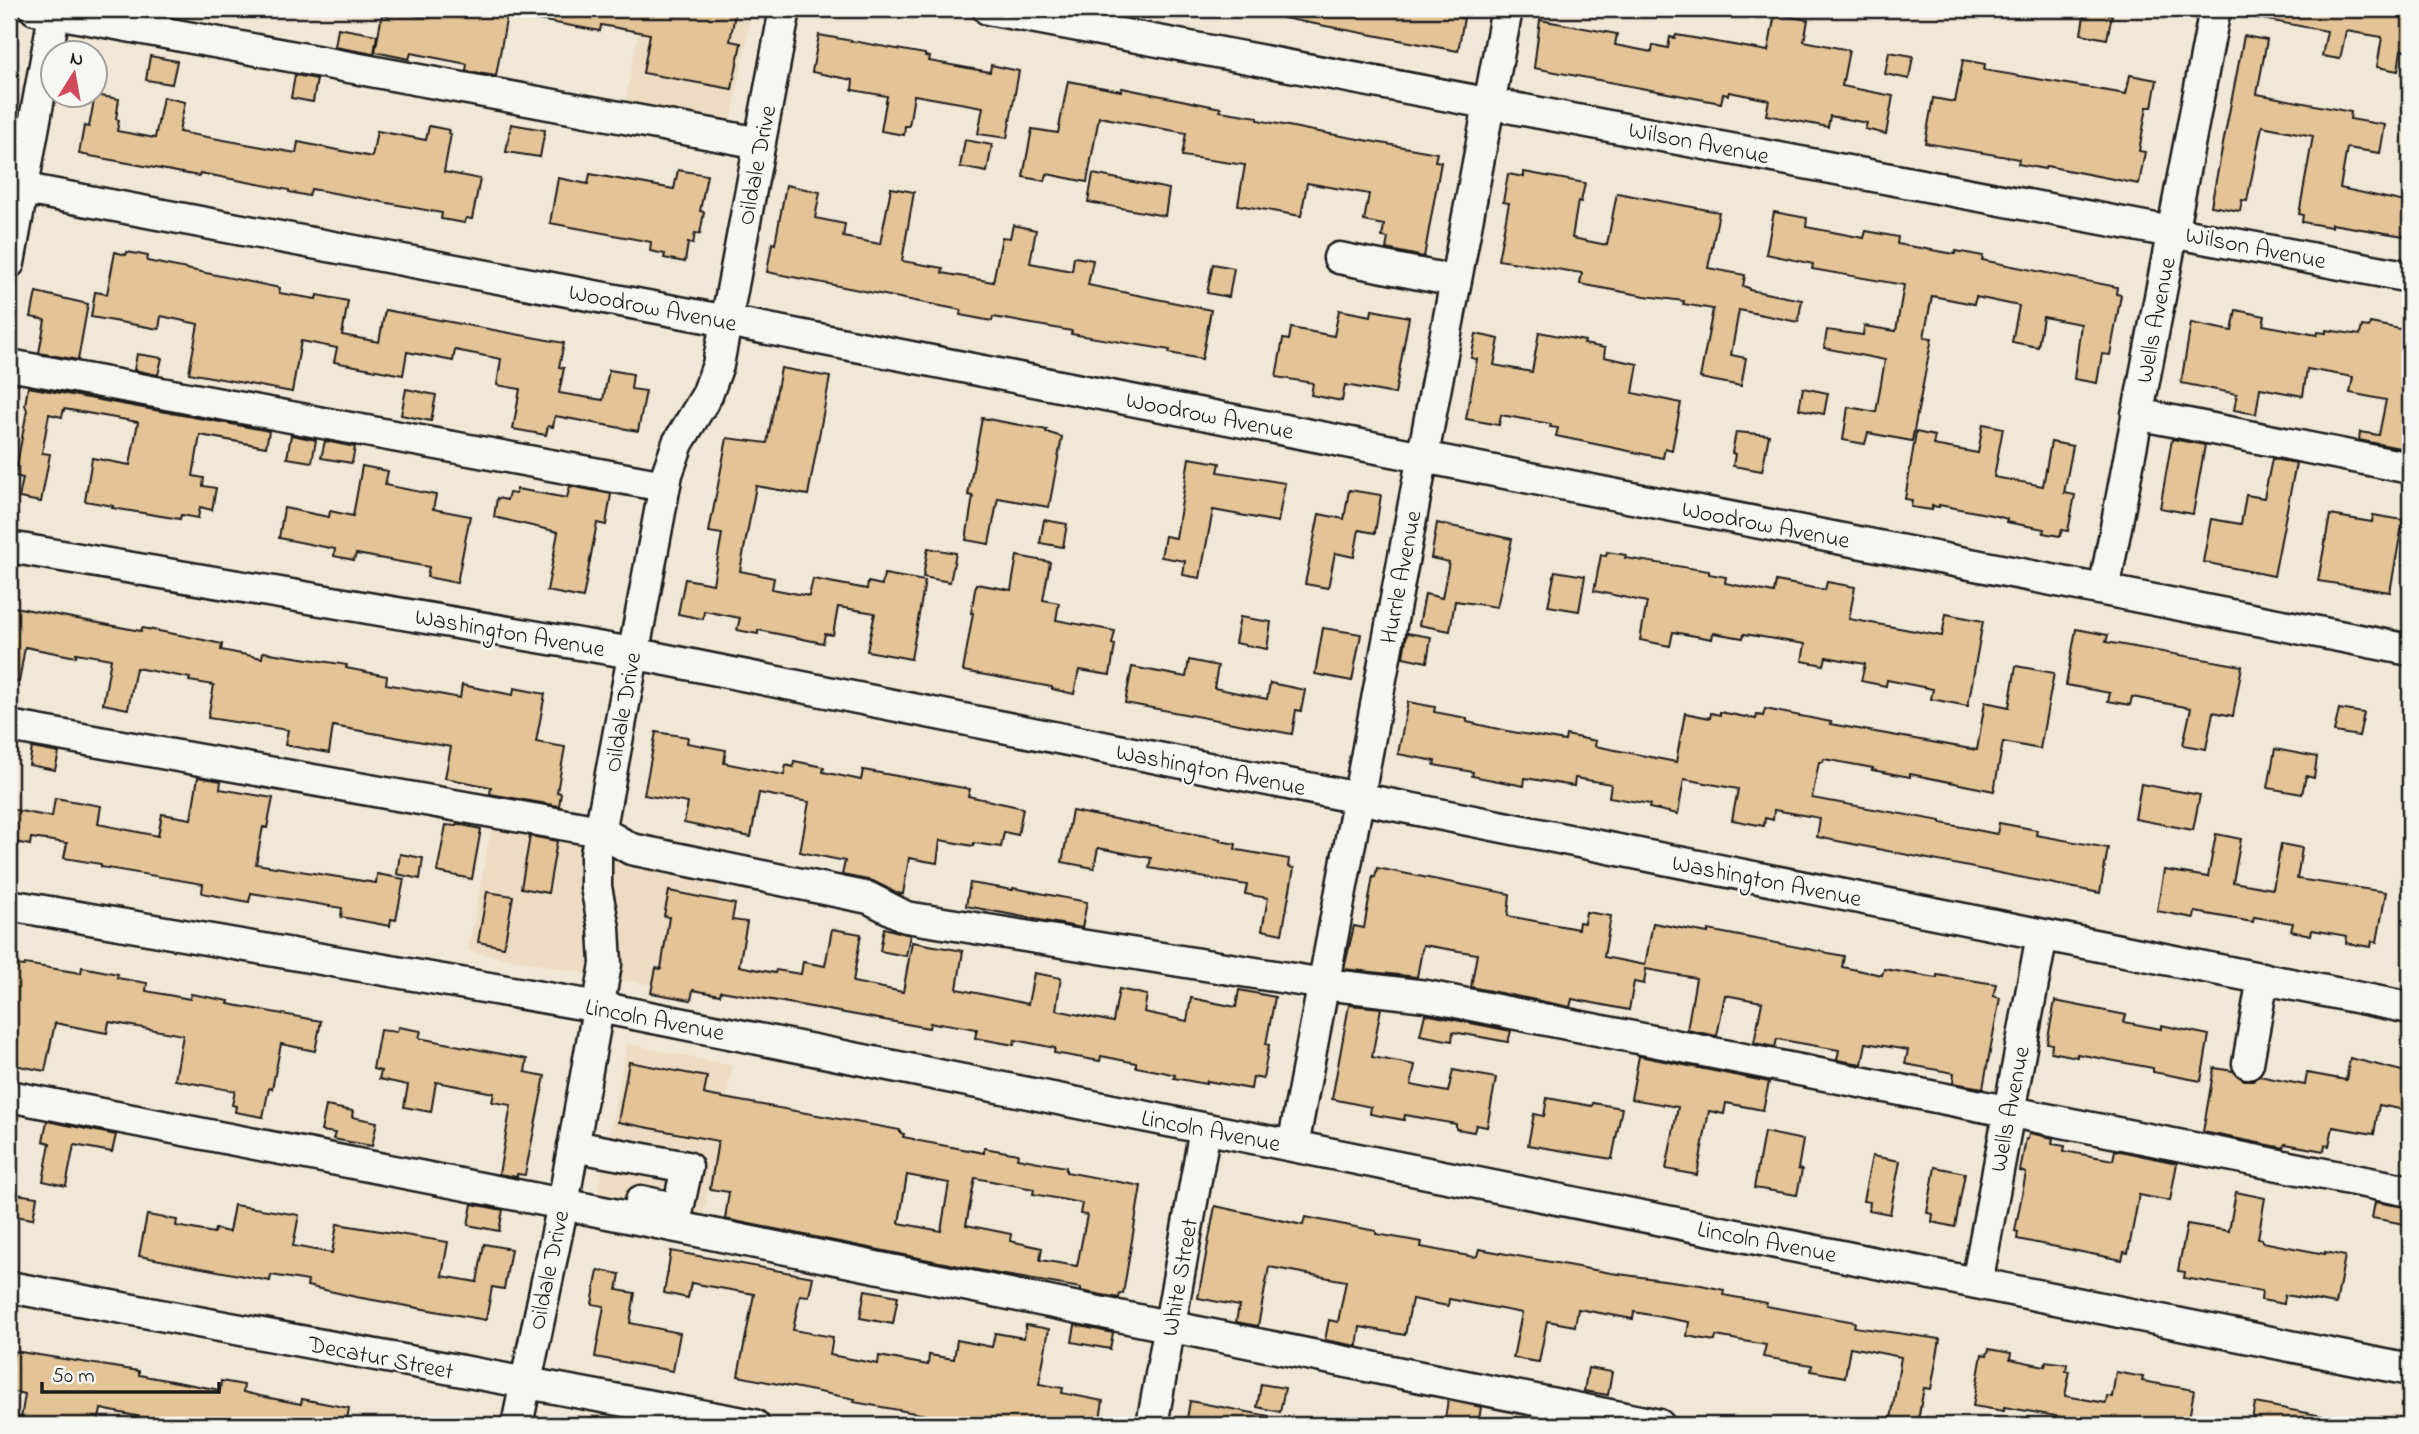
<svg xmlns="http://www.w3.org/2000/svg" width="2419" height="1434" viewBox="0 0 2419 1434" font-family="'Indie Flower',sans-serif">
<rect width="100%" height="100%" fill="#f1e7d6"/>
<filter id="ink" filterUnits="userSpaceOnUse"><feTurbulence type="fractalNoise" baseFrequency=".0143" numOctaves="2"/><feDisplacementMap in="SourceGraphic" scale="14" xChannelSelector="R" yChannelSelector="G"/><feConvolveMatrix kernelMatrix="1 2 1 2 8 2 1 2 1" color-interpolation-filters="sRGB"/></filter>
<g filter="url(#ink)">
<path fill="#eddcc3" d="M643,9H752L730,127L624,107Z
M493,818L722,875L700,994L468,951Z
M627,1044L732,1066L703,1218L597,1197Z"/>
<path fill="#e4c396" stroke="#1c1c1c" stroke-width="2" fill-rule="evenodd" d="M431,9H508L496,76L466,71L467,64L411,53L409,59L375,52L382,15L388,16L389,11L430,18Z
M534,9H736L730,41L741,43L732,89L643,73L650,34L601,25L600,31L533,19Z
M1284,9H1449L1461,11L1460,18H1464L1458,51L1283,18Z
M2257,9H2410V52L2401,50L2398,71L2377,67L2382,37L2346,31L2340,59L2322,56L2327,31L2256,18Z
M2085,10L2112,15L2107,39L2081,34Z
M1775,14L1808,20L1804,41L1849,50L1842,86L1893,96L1886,134L1865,129L1867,123L1830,116L1828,127L1766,115L1769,100L1729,92L1728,95L1723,94L1721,103L1534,68L1540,20L1617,34L1615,45L1652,52L1653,45L1668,48L1670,37L1675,38L1676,35L1768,51Z
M338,28L377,35L374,54L335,47Z
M819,35L925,54V56L930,57L929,61L990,72L991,65L1019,71L1007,138L978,134L983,107L914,95L909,126H905L904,135L881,131L887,96L852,90L853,80L812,72Z
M2244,36L2267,40L2257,94L2351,112L2350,119L2385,125L2380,153L2347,148L2340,188L2410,203V237L2331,224V227L2302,222L2303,215L2299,214L2313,136L2262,126L2247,201L2242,200L2240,211L2211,206Z
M1889,52L1913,56L1909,79L1885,74Z
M150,56L177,61L172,84L146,80Z
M1963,60L1985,64L1984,70L2126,94L2130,75L2157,80L2152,107H2147L2139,151L2145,152L2139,184L2046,166L2045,169L2018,164L2019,159L1925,143L1933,98L1955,102Z
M295,75L317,79L313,102L291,98Z
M1068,81L1121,91L1122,88L1221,108L1220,111L1258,117V120L1308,130L1437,153L1435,161L1441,162L1424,257L1386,249L1388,238L1382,237L1384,225L1364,221L1369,194L1307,183L1301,216L1238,205L1245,165L1182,156L1186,133L1099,117L1087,182L1047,174L1045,181L1023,177L1032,129L1058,133Z
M95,95L119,99L116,119L119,120L117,131L155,138L163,97L185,102L179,132L296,153L298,142L372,157L377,131L426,140L429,126L449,130L448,133L451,134L444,172L480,179L472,219L466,218L465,223L441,219L442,213L323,191L311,189L309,196L289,192V190L200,173L199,176L79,154L84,126L89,127Z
M511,124L545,130L540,157L506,152Z
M965,140L992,145L987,172L960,167Z
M678,170L707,175L700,211L704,212L700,234L695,233L693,244L688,243L685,262L664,258L665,254L650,251L651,242L550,223L558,178L588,184L590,174L674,189Z
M1524,172L1585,183L1581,202L1578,201L1572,238L1607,245L1617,193L1719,212L1708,268L1745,275L1743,286L1749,288V290L1802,300L1798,322L1739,310L1731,355L1746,358L1741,386L1700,378L1713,309L1683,304L1684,301L1645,296L1580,284L1582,273L1498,260L1509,203L1503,202L1508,174L1524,177Z
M1093,174L1169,189L1165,216L1088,202Z
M786,185L820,192L815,218L845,224L843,237L880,244L891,188L914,192L902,261L943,268L942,273L993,282L1002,237L1010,238L1013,225L1036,230L1030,263L1072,271L1074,257L1093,260L1088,285L1211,310L1202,359L1169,353L1170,350L1071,334L1072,331L993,317L992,321L960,315L961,310L767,272L772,243L775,244Z
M1774,212L1807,218L1806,227L1864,238L1866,231L1898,237L1897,244L1955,254L1956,251L1983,256L1982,260L2117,287L2116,294L2121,295L2110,355L2102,354L2097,383L2074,379L2081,324L2043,317L2038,347L2012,342L2019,306L1976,297L1974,304L1932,296L1924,337L1932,338L1912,441L1868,433L1865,444L1843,440L1848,407L1876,412L1885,360L1824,348L1827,330L1863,335L1864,326L1896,331L1904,285L1812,269L1813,264L1766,254Z
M115,252L126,255L127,252L148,256L147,261L280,288L279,293L316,299L317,295L348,301L342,335L379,342L385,310L564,343L559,367L564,368L559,393L603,400L609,370L633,374L631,389L646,391L638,431L555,416L553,427L548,426L546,435L513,429L520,389L497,385L501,359L455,350L453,361L407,352L403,375L334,362L337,348L301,341L292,392L189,373L198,324L161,316L159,329L91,317L95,292L107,294Z
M1213,264L1234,268L1229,297L1207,293Z
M36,292L88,304L78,360L39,353L45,320L31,317Z
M1339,310L1371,316L1372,310L1409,317L1395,394L1345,385L1342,401L1311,395L1313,383L1276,377L1283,339L1289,340L1291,328L1334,336Z
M2236,310L2265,316L2263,325L2317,335L2318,332L2326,333V330L2360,335L2362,326L2369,327L2370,323L2410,331V450L2359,440L2360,432L2379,435L2386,400L2350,393L2353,377L2307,369L2303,396L2260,388L2256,414L2234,410L2237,394L2181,383L2191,323L2232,331Z
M1539,332L1585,341L1584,344L1605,348L1604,357L1638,364L1633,393L1681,403L1672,450L1665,448L1663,458L1556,436L1558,428L1550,427L1551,424L1501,415L1499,425L1466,419L1477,359L1471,358L1476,334L1499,339L1494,365L1532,372Z
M137,354L162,358L158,375L134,370Z
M781,368L830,377L808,495L756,486L740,571L774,578L772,589L809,596L813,579L867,589L868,582L882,585L884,574L925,581L911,659L867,651L875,613L838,607L833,635L825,634L823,643L758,630V634L737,630L740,618L704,611L703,619L678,614L685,579L713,584L722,534L709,532L727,438L767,443Z
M28,387L269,431L266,447L200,435L193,476L204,478L203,486L216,488L212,510L200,507L198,518L181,515L180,519L112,508L113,506L85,501L92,458L130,465L138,422L64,409L62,417L49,414L42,453L50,454L41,502L19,498L23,478L15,476L27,410L25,405Z
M1803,388L1828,393L1824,414L1799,409Z
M406,389L436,395L431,421L401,415Z
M982,418L1047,430L1046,432L1062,437L1049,507L998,498L989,544L966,540L973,496L968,495Z
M1983,424L2003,428L1994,477L2043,486L2051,442L2073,446L2064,493L2075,495L2068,531L2062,530L2060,536L2043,533L2044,529L2006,522L2007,519L1997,516L1939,505V507L1932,506V510L1911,507L1912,500L1905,499L1916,432L1935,436L1933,445L1978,453Z
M1736,432L1769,435L1762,471L1733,466L1735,454L1732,453Z
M291,435L316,440L312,462L287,458Z
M2172,439L2205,445L2193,514L2160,508Z
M325,441L355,447L352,463L321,458Z
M1189,458L1220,463L1218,472L1285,483L1278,522L1213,510L1200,578L1183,575L1185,561L1161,557L1165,536L1176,538Z
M2272,459L2296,463L2274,576L2203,562L2211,519L2241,524L2246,495L2264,498Z
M362,466L388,471L385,485L436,495L433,509L470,516L457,583L427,577L429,567L356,554L354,560L334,556L335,549L279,538L284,508L329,517L330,511L353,516Z
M570,486L611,494L606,525L597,523L583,598L547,591L558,532L494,517L497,498L507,500L509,493L516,494L517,489L567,498Z
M1349,490L1381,495L1375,533L1359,530L1354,557L1335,553L1328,588L1305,584L1319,514L1344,519Z
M2330,515L2372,522L2373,515L2403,520L2390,592L2318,581Z
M1044,520L1067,524L1063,547L1040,543Z
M1437,523L1512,539L1497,607L1455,601L1450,631L1419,625L1425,594L1442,598L1449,562L1431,558Z
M928,548L956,553L950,582L923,577Z
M1607,552L1626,555L1625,558L1709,571V574L1726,577L1725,583L1774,593L1776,581L1825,590L1827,582L1855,587L1849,619L1899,628L1942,636L1946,614L1983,621L1968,706L1931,699L1933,689L1887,680L1886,686L1861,681L1865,664L1826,657L1824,665L1802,661L1805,644L1744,634L1743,638L1713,633L1712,639L1673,632L1670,646L1640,640L1647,602L1594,591L1601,555L1606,556Z
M1017,556L1050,562L1043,600L1059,603L1056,620L1115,631L1112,644L1115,645L1110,675L1079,670L1074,694L1052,689V687L963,671L973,613H971L976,584L1011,590Z
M1555,571L1585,576L1579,611L1548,606Z
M9,606L141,631L142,628L185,636L222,644L221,650L262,658L263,652L347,665L346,668L387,676L386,684L460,698L462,685L513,695L514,688L545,694L536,742L565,747L557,792L561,793L559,806L490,794L491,787L445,778L451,747L333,726L329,753L285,745L288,730L208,718L214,685L189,681L190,678L136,668L128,709L103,704L111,659L76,653V657L25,647L19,682L9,681Z
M1240,617L1271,622L1267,649L1235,643Z
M1323,628L1361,634L1352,681L1315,674Z
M2076,629L2108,635L2106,642L2242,666L2233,716L2213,712L2206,749L2183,745L2191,708L2132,697L2130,705L2108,701L2110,693L2066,685Z
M1407,633L1431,637L1427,662L1403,657Z
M1189,660L1218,666L1214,688L1267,699L1270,683L1305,690L1301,711L1296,710L1292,734L1125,703L1132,667L1186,677Z
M2016,666L2054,673L2040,749L2003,742L1994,791L1910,774V777L1872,770L1873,768L1824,759L1823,762H1819L1812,798L1941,821V823L1997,834L1999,823L2037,830L2036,835L2108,848L2100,893L1817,837L1820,818L1774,810L1773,820L1765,818L1764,826L1732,820L1738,789L1684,779L1678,814L1649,808L1650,804L1609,797L1611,784L1575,778L1574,786L1525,778L1524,786L1472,776L1473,772L1434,765L1435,761L1398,754L1408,702L1435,707L1434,712L1467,718V722L1507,731L1565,741L1566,735L1596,741L1595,746L1676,762L1685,713L1710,718L1711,713L1720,715V712L1756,719L1757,715L1763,716L1765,709L1831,722L1830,724L1977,750L1985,702L2009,707Z
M2339,709L2364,713L2359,736L2334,732Z
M656,732L688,737L687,743L726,750L724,763L784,775L786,765L793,767L794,761L824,767L823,772L861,780L863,770L970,789L968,796L1023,808L1018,835L1004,832L1001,847L974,843L973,846L940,840L937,863L909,858L903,894L897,893L873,881L842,875L845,861L800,852L809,802L759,793L751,837L684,823L688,803L644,795Z
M32,748L59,753L55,770L29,765Z
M2275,749L2317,757L2314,778L2306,776L2302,794L2268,788Z
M198,777L221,781L220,789L273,798L267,828L263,827L256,864L376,883L377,874L404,879L396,920L391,919L390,926L341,917L342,908L251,893L249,902L202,893L203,884L101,867V864L64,858L67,843L31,838L30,845L9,841V809L52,817L55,798L101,806L98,824L158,836L162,814L191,819Z
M2141,784L2200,795L2193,830L2135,819Z
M1072,811L1221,839L1220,841L1236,844L1235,849L1238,850L1289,859L1288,867L1294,868L1282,934L1262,930L1268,898L1245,894L1247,885L1149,868L1151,858L1098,848L1094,868L1062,862Z
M457,824L481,829L472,879L437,872L446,825L456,826Z
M2216,834L2241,839L2233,882L2273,889L2281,844L2302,848L2297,879L2386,892L2377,942L2372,941L2371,947L2346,943L2347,936L2312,930L2311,935L2291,931L2293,923L2254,917L2253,922L2195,912L2194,918L2157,911L2164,870L2208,877Z
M530,836L557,841L548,893L521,888Z
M400,854L423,858L420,879L397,874Z
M1377,868L1510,894L1508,916L1578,929L1579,922L1584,923L1586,912L1611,916L1604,957L1645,965L1653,923L1708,933V930L1844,956L1842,967L1882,975L1884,969L1937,978V975L1996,984L1993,996L2000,998L1983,1088L1953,1083L1954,1073L1905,1064L1908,1050L1866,1043L1862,1064L1837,1060L1839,1050L1777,1039L1775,1047L1754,1043L1762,1002L1725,995L1717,1036L1687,1030L1696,978L1646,969L1644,984L1634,982L1629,1010L1572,999L1570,1007L1471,987L1477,954L1423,945L1417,977L1344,969L1354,926L1364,928L1373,876L1375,877Z
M970,883L1013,890V888L1087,902L1082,928L966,906Z
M669,891L735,904L732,920L747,922L739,966L775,973L776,970L801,974L803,962L825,966L832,929L861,934L853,982L903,992L912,942L963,951L957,989L1028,1004L1034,973L1061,978L1056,1010L1113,1022L1119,989L1147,995L1144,1012L1187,1021L1191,998L1236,1007L1239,990L1275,997L1266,1044L1269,1045L1263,1079L1253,1077L1251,1089L1207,1081L1206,1084L1174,1078L1175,1075L1163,1072L1136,1067V1063L1101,1056L1100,1061L1054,1053L1055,1048L1015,1040L1014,1045L975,1038L977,1029L940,1023L939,1025L930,1023L929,1028L721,991L720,995L693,990L691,1000L651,993L656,968L661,969L669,917L664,916Z
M487,892L513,896L504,947L478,942Z
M884,928L910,935L906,956L880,951Z
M9,964L24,966L25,964L81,973L82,967L118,974L117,978L147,983L146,991L190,999L191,994L229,1001L228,1004L321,1021L315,1051L281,1044L272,1089L269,1088L263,1117L235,1112L236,1106L232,1105L235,1091L175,1080L183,1035L109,1022L107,1033L55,1023L45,1071L9,1064Z
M2055,1001L2126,1015L2124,1022L2161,1029V1025L2209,1035L2201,1081L2153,1072V1068L2077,1054V1057L2051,1052L2052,1044L2047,1043Z
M1349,1005L1381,1008L1372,1057L1415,1065L1411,1085L1448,1092L1453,1070L1496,1078L1487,1127L1476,1125L1474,1132L1456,1129V1124L1405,1115L1404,1120L1370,1114L1371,1107L1332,1099Z
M1425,1014L1511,1031L1508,1042L1453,1032L1452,1041L1420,1035Z
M398,1027L421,1031L419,1038L527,1059L525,1072L545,1076L525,1175L517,1174V1177L499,1174L511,1105L492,1102L494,1093L436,1082L431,1112L404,1107L408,1085L379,1079L381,1071L373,1069L380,1030L397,1032Z
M1639,1056L1769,1082L1763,1110L1726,1103L1724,1114L1709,1111L1697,1175L1666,1169L1678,1107L1631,1099Z
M2350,1058L2410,1073V1111L2379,1105L2374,1134L2333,1127L2329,1146L2325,1145L2324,1151L2285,1144L2284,1148L2203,1132L2214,1068L2233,1071L2244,1080H2253L2259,1076L2305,1085L2307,1073L2346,1080Z
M629,1062L707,1077L704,1094L707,1095L900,1130V1133L904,1134L903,1137L914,1139V1140L984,1153V1148L1018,1154L1017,1158L1066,1167V1172L1141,1186L1123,1294L1120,1293L1119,1298L1081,1291V1288L999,1274L725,1219L729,1192L710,1189L718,1141L618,1122ZM907,1175L949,1183L941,1231L899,1223ZM975,1178L1034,1189L1033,1194L1082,1203L1080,1214L1087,1215L1077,1266L1040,1260L1042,1248L1010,1241L1011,1234L966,1225Z
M1547,1098L1592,1106L1593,1103L1622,1108L1612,1159L1528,1145L1534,1114L1544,1116Z
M326,1106L353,1111L352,1117L377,1122L372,1146L333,1139L335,1133L321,1131Z
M47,1121L116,1135L112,1152L74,1145L66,1186L43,1181L50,1143L43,1141Z
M1764,1132L1803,1140L1798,1169L1802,1170L1797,1195L1754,1188Z
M2029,1133L2053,1138L2052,1144L2065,1146L2064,1151L2113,1160L2115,1150L2177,1163L2170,1201L2139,1195L2128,1253L2124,1252L2122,1260L2017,1239L2018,1232L2015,1231L2026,1173L2020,1171L2026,1139H2028Z
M1872,1156L1900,1161L1890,1214L1869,1210L1870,1202L1863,1201Z
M1935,1167L1965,1173L1955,1227L1932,1222L1933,1214L1927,1213Z
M2236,1192L2265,1198L2258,1238L2262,1239V1242L2325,1254V1252L2345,1256L2336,1304L2285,1295L2284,1304L2261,1300L2262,1291L2184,1278L2185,1272L2178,1271L2187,1224L2229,1231Z
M9,1193L37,1197L33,1219L9,1215Z
M2375,1202L2410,1208V1225L2372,1218Z
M472,1204L503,1210L499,1231L468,1225Z
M234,1205L299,1215L293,1246L332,1253L337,1224L448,1242L442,1276L477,1282L484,1244L511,1249L504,1289L492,1287L486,1320L356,1297L307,1286L308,1281L271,1275L270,1281L139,1256L147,1215L177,1220L176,1226L214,1233L215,1229L229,1232Z
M1215,1206L1303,1225L1305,1217L1376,1231V1234L1422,1242L1421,1247L1474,1257L1477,1256L1479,1249L1611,1273L1701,1285L1724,1290L1723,1295L1767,1303L1766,1306L1855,1322L1854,1327L1940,1339L1931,1389L1924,1388L1917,1425H1890L1901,1357L1850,1347L1845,1377L1811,1371L1812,1365L1763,1357L1766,1345L1716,1336L1715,1341L1687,1336L1689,1322L1634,1312L1633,1319L1578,1309L1575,1326L1547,1321L1539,1362L1513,1358L1522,1313L1449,1299L1448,1306L1412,1299L1405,1335L1360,1327L1357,1346L1325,1340L1329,1320L1338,1322L1346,1281L1269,1267L1258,1326L1236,1322L1239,1306L1198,1298Z
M671,1251L813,1277L809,1296L800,1295L793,1330L833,1337L830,1355L878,1364L879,1356L928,1365L929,1355L954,1359L957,1340L992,1347L995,1333L1024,1338L1026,1325L1049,1329L1039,1384L1063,1388L1062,1393L1103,1401L1099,1425H969L970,1423L854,1402L855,1399L738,1376L754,1294L691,1283L688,1298L664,1293Z
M598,1270L620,1274L617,1290L635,1293L630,1323L680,1333L673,1371L595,1357L604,1306L592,1304Z
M865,1290L898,1296L893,1324L860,1318Z
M1075,1325L1113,1333L1110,1349L1072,1342Z
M1989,1349L2011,1353L2010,1359L2045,1366L2046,1361L2067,1364L2066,1371H2070L2065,1396L2106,1403L2107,1396L2112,1397L2116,1372L2143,1377L2142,1381L2194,1390L2188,1425H2090L2079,1423V1420L2004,1407V1411L1973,1406L1982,1354L1987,1355Z
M14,1351L139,1371V1375L220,1390L221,1381L244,1385L243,1392L260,1396L301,1404L302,1399L349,1408L346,1425H241L183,1415L181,1425L101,1409L98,1425H20L25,1394L9,1391Z
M1588,1368L1612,1372L1608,1395L1584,1391Z
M1261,1384L1285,1388L1280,1412L1257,1407Z
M1448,1400L1481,1407L1478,1425H1444Z
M1190,1401L1269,1416L1268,1425H1186Z
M2255,1403L2323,1416V1425H2251Z"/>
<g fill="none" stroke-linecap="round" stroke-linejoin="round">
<g stroke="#1c1c1c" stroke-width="35">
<path id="minor" d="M35,9L760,143
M988,9L2410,277
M9,186L727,321L2410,650
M1339,258L1455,281
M9,263L55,9
M9,365L664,486
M2137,414L2410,468
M9,547L632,653L2410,1008
M2104,590L2215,9
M9,726L600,831L631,849L869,898L906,917L1324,984L1426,996L2410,1191
M9,905L599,1007L2410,1370
M2248,1063L2263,978
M9,1096L563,1204L1659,1425
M573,1146L687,1167L678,1209L641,1201
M1293,1146L1507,9
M1977,1283L2042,935
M9,1287L754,1425
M517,1425L563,1204L606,964L604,928L596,887V854L667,474L678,443L707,395L718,365L785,9
M1152,1425L1205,1129"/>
</g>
<use href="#minor" stroke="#f6f6f2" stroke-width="30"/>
</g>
</g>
<g text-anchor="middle" stroke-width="5" stroke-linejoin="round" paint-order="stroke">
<g font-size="24" fill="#1c1c1c" stroke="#f6f6f2">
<text transform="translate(1699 142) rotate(11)" y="8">Wilson Avenue</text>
<text transform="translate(756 165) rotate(-79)" y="8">Oildale Drive</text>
<text transform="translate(2256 247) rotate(11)" y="8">Wilson Avenue</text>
<text transform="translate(653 307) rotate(11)" y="8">Woodrow Avenue</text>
<text transform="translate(2155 320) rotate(-79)" y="8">Wells Avenue</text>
<text transform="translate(1210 415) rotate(11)" y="8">Woodrow Avenue</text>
<text transform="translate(1766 524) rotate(11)" y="8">Woodrow Avenue</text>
<text transform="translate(1400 577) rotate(-79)" y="8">Hurrle Avenue</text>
<text transform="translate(510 632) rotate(10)" y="8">Washington Avenue</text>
<text transform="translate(622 712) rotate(-80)" y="8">Oildale Drive</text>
<text transform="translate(1211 769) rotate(11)" y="8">Washington Avenue</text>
<text transform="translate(1767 880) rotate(11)" y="8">Washington Avenue</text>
<text transform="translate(655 1019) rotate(11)" y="8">Lincoln Avenue</text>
<text transform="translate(2009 1109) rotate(-79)" y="8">Wells Avenue</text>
<text transform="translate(1211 1130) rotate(11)" y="8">Lincoln Avenue</text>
<text transform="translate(1767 1241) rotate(11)" y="8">Lincoln Avenue</text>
<text transform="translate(548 1270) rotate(-78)" y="8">Oildale Drive</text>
<text transform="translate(1179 1277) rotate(-80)" y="8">White Street</text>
<text transform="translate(381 1357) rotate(11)" y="8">Decatur Street</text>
</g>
</g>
<rect width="2419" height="1434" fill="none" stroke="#f6f6f2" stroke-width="35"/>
<rect x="18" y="18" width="2384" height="1399" fill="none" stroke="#1c1c1c" stroke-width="2.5" filter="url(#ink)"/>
<g transform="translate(74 74) rotate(11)"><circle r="33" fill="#f6f6f2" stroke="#9f9f9c" stroke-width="2"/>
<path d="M0-5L12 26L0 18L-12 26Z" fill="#d1495b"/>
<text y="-10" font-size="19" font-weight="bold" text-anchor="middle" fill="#1c1c1c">N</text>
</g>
<path d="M42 1382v10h177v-10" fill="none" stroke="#1c1c1c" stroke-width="3.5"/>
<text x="52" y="1382" font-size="21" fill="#1c1c1c" stroke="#f6f6f2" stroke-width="5" paint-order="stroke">50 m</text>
</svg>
